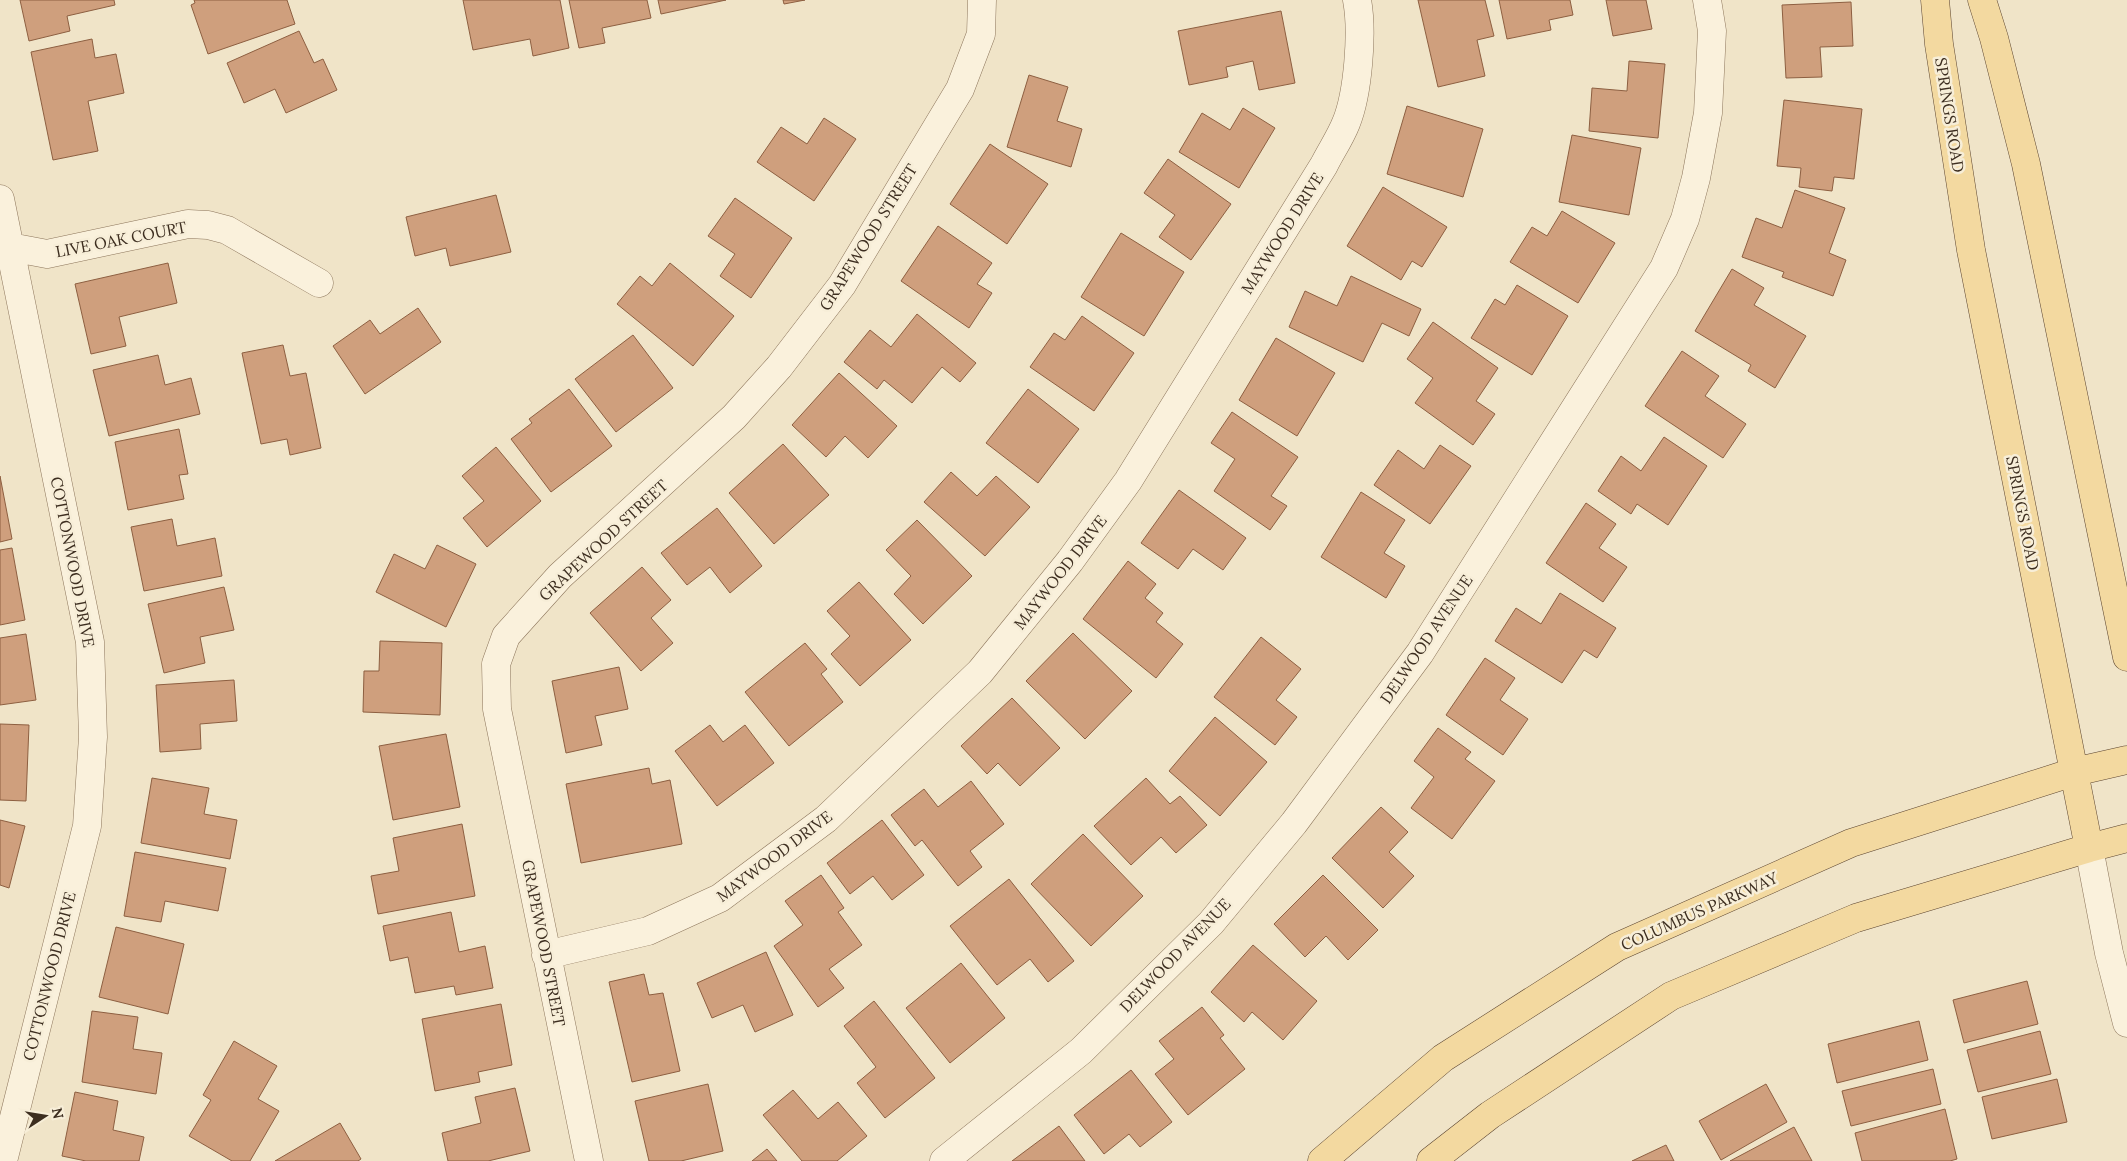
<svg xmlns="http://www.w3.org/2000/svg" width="2127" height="1161" viewBox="0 0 2127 1161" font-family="Lora,serif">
<rect width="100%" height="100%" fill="#f0e4c8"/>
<path fill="#cf9f7d" stroke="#8d5f41" d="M20,0H114L115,5L67,16L70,31L29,41Z
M194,0H287L295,24L208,54L191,5L195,3Z
M463,0H560L569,48L533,56L530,39L473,50Z
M569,0H647L651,18L602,28L605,43L579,48Z
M658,0H726L661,14Z
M783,0H805L784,4Z
M1418,0H1485L1494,36L1477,40L1485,76L1438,87Z
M1499,0H1570L1573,15L1549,20L1551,30L1507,39Z
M1606,0H1646L1652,29L1613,36Z
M1851,2L1853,46L1820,47L1822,77L1786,78L1782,5Z
M1281,11L1295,83L1259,90L1253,61L1226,67L1228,77L1189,85L1178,31Z
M299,31L314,63L323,59L337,90L286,113L275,89L244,103L227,63Z
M92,39L95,58L116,54L124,93L88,101L98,151L53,160L31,52Z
M1629,61L1665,64L1658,138L1589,131L1592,88L1627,91Z
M1029,75L1068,87L1057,121L1082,129L1071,167L1007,147Z
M1784,100L1862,109L1854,179L1834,177L1832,191L1799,187L1801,168L1777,166Z
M1407,106L1483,129L1463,197L1387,174Z
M1243,108L1275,128L1239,188L1179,152L1202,113L1230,130Z
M824,118L856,139L814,201L757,162L781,127L807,144Z
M1572,135L1641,148L1629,215L1559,202Z
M990,144L1048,184L1007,244L950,204Z
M1168,159L1231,204L1191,260L1159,237L1175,215L1144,193Z
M1383,187L1447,227L1422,267L1412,261L1401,280L1347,246Z
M1795,190L1845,208L1829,253L1846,260L1833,296L1782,277L1784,272L1742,257L1756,218L1782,228Z
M496,195L511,252L450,266L446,248L415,256L406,217Z
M735,198L792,238L751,298L720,276L735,254L708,236Z
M1562,211L1615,243L1578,303L1510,262L1532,227L1547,236Z
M938,226L992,263L977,284L992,293L969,328L901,281Z
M1121,233L1184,272L1144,336L1081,297Z
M168,263L177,303L119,317L126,346L91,354L75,284Z
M670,263L734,316L693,366L617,304L640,276L652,286Z
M1732,269L1764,288L1754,305L1806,336L1775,388L1748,371L1751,365L1695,331Z
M1351,276L1421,309L1409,336L1382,323L1363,362L1289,327L1305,291L1337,306Z
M1517,285L1568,316L1532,375L1471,338L1495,299L1505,305Z
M418,308L441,342L365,394L333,346L370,320L380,334Z
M917,314L976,363L960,382L942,367L912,403L884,380L877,389L844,362L870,330L891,347Z
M1082,316L1134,353L1094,411L1030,367L1054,333L1065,340Z
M1433,322L1498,368L1476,401L1495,414L1473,445L1415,403L1433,378L1407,359Z
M633,335L673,388L616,432L575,379Z
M1276,338L1335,373L1297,436L1239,400Z
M283,345L290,376L306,373L321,448L290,455L287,439L261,444L242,353Z
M1682,351L1719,376L1705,396L1746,424L1723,458L1645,406Z
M158,355L165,385L191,378L200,414L109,436L93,370Z
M839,373L897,426L868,458L845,436L826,457L792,425Z
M569,389L612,446L551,492L511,439L532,423L529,419Z
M1028,389L1079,429L1038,483L986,443Z
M1232,412L1298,457L1271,496L1287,506L1270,530L1214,491L1235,459L1211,443Z
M179,429L188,474L179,475L184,499L128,510L115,442Z
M1664,437L1707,466L1668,525L1637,504L1631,514L1598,491L1621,456L1641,471Z
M783,444L829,495L774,544L729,493Z
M1440,445L1471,466L1430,524L1374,485L1398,450L1424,469Z
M496,447L541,501L487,547L463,518L484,501L462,476Z
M951,472L977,496L996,476L1030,507L985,556L924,502Z
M0,476L12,539L0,542Z
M1179,490L1246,538L1223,570L1193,549L1178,569L1141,543Z
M1361,492L1405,520L1384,553L1405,566L1386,598L1321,557Z
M1586,503L1616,524L1599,548L1627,567L1603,602L1546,563Z
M717,508L762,566L730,593L710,567L687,585L661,553Z
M172,519L177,546L215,538L222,576L144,591L131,527Z
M917,520L972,576L923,624L894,594L911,576L886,550Z
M437,545L476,564L446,627L376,592L394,554L425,569Z
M12,548L25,620L0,625V550Z
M1128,561L1156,584L1145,598L1163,613L1156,622L1183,644L1156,678L1083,619Z
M642,567L671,600L651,618L673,643L641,671L590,613Z
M859,582L911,640L860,686L831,654L850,636L827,611Z
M224,587L234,630L200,637L205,663L164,673L148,604Z
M1560,593L1616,628L1597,658L1584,650L1562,683L1495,641L1516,608L1541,624Z
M1073,633L1132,691L1085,739L1026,681Z
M26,634L36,700L0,705V638Z
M1261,637L1301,669L1276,700L1297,717L1275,745L1214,697Z
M380,641L442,643L440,715L363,712L364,671H379Z
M805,643L827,669L821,674L843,702L789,746L745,692Z
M1485,658L1515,678L1500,700L1528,719L1503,755L1446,715Z
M619,667L628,709L595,716L602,745L566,753L552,681Z
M234,680L237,721L200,724L201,749L160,752L156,685Z
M1012,698L1060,748L1020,786L998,763L987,774L961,746Z
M1215,717L1267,762L1220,816L1169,771Z
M0,724L29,725L26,801L0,800Z
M710,725L723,742L745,725L774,763L717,806L675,751Z
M1438,728L1471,752L1465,759L1495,781L1452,839L1411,808L1434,777L1414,761Z
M446,734L460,807L393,820L379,746Z
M649,768L652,784L670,780L682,844L581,863L566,784Z
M152,778L209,788L204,814L237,820L230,859L141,843Z
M1146,778L1170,804L1180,796L1207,825L1176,853L1161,837L1131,865L1094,826Z
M971,781L1004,824L970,851L982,867L958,886L922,840L915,846L891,815L924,789L938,807Z
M1381,807L1408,832L1389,852L1414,876L1383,908L1332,858Z
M0,820L25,826L9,888L0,885Z
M882,820L924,875L892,900L873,876L850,894L827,863Z
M462,824L475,896L378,914L371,876L399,871L393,838Z
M1083,834L1143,896L1091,946L1031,884Z
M135,852L226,868L218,911L165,901L161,922L124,916Z
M821,875L844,908L838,912L862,945L829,969L844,988L818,1007L774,946L803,925L785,901Z
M1323,875L1378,930L1348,960L1326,936L1305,957L1274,924Z
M1009,879L1074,961L1048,982L1030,959L997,985L950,926Z
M451,912L459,952L485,946L493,988L456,995L454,986L415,993L408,957L390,961L383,926Z
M116,927L184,944L168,1014L99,997Z
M1253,945L1317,1001L1283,1040L1252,1012L1244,1022L1211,992Z
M766,952L793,1015L755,1032L743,1005L712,1018L697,983Z
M961,963L1005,1018L950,1063L906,1008Z
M644,974L649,995L663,993L680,1071L632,1082L609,982Z
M2027,981L2038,1024L1964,1043L1953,1000Z
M874,1001L935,1078L885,1118L857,1083L876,1067L844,1026Z
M501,1004L512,1065L478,1072L480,1082L435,1091L422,1019Z
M1202,1007L1224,1035L1220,1038L1245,1069L1188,1115L1155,1074L1174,1059L1159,1041Z
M92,1011L138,1017L133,1049L162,1053L156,1094L82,1082Z
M1919,1021L1928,1060L1837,1083L1828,1044Z
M2040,1031L2051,1074L1978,1092L1967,1050Z
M234,1041L277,1066L258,1099L279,1111L250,1161H232L189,1136L211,1100L203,1095Z
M1933,1069L1941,1104L1851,1126L1842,1091Z
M1131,1070L1172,1122L1140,1147L1129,1134L1104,1154L1074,1115Z
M2057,1079L2067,1122L1992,1139L1982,1097Z
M708,1084L723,1151L681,1161H649L635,1101Z
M1766,1084L1787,1122L1721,1160L1699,1121Z
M515,1088L530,1151L488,1161H448L442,1133L481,1123L475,1097Z
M793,1090L818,1119L838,1102L867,1136L837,1161H802L763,1115Z
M75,1092L118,1101L113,1130L144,1137L139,1161H86L62,1156Z
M1945,1109L1957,1159L1950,1161H1862L1855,1133Z
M340,1123L361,1159L358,1161H275Z
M1059,1126L1085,1161H1012Z
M1794,1127L1812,1161H1730Z
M1666,1145L1674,1161H1632Z
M767,1149L777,1161H752Z"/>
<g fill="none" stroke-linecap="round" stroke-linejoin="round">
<g stroke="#8d765c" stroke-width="29">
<path id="minor" d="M0,199L90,642L93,737L87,826L3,1161
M0,249L10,247L47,254L188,224L208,225L227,230L319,283
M2089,848L2109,953L2127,1023
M546,955L648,931L720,898L826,819L980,672L1070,561L1128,481L1324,165C1331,151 1340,138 1346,123C1358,94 1363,32 1357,0
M589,1161L497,709L496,664L506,636L560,576L734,417L779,367L842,285L960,89L981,34L982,0
M944,1161L1081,1051L1211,923L1294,823L1420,653L1664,268L1685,219L1696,178L1708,113L1712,31L1707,0"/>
</g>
<g stroke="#5b4430" stroke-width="29">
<path id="major" d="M1935,0L1939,44L1971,250L2089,848
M1982,0L1994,38L2026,164L2127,657
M1322,1161L1443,1058L1617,947L1851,843L2074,772L2127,760
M1431,1161L1490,1115L1671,996L1856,918L2089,848L2127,838"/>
</g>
<use href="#minor" stroke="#faf1dc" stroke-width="28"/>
<use href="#major" stroke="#f3d9a0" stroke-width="28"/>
</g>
<g text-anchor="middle" stroke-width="5" stroke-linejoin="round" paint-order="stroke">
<g font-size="16" fill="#3d2e20" stroke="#f7eed8">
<text transform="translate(1950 115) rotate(81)" y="6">SPRINGS ROAD</text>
<text transform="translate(1282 233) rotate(-58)" y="6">MAYWOOD DRIVE</text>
<text transform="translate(868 237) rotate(-58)" y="6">GRAPEWOOD STREET</text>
<text transform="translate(121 239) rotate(-11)" y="6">LIVE OAK COURT</text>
<text transform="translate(2023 513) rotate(79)" y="6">SPRINGS ROAD</text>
<text transform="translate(603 540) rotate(-43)" y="6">GRAPEWOOD STREET</text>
<text transform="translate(73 562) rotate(79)" y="6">COTTONWOOD DRIVE</text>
<text transform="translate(1060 572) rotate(-52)" y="6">MAYWOOD DRIVE</text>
<text transform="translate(1426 639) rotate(-56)" y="6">DELWOOD AVENUE</text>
<text transform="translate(774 856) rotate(-37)" y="6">MAYWOOD DRIVE</text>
<text transform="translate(1699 911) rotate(-24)" y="6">COLUMBUS PARKWAY</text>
<text transform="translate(544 943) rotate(79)" y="6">GRAPEWOOD STREET</text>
<text transform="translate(1175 955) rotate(-46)" y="6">DELWOOD AVENUE</text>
<text transform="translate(49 976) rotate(-76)" y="6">COTTONWOOD DRIVE</text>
</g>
</g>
<g transform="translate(45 1116) rotate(78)" stroke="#f7eed8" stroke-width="4" paint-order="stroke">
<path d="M0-4L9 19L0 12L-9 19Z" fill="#3d2e20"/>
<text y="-8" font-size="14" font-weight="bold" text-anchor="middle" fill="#3d2e20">N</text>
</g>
</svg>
